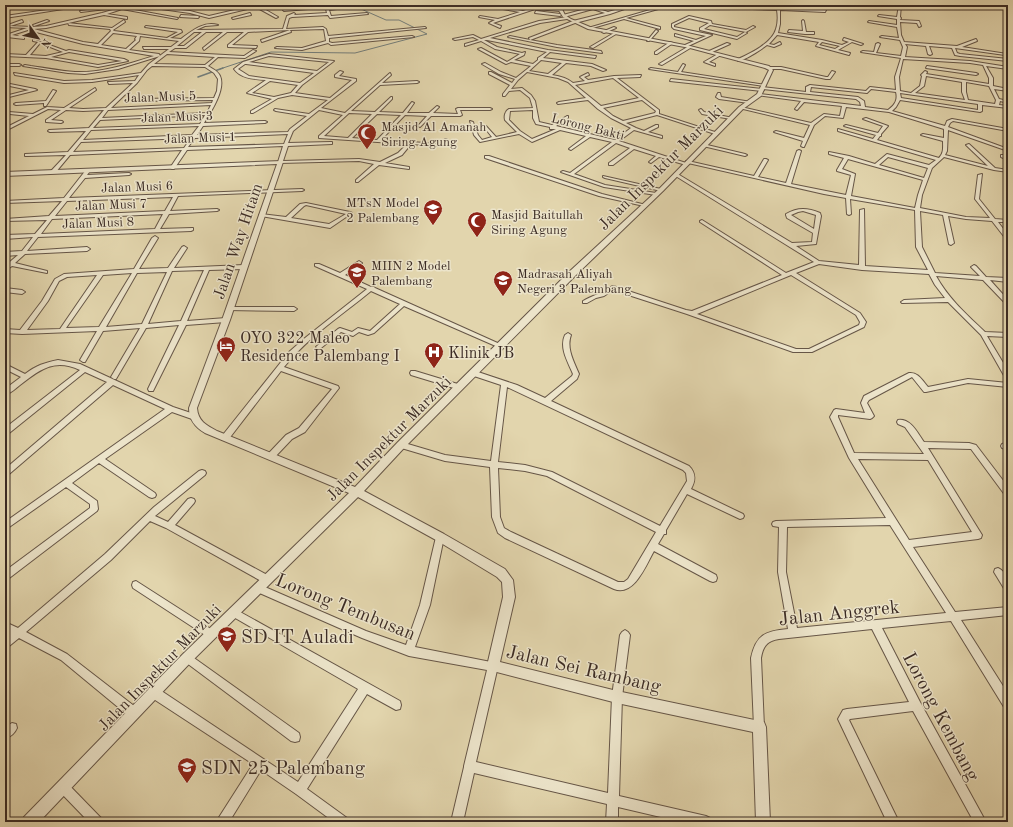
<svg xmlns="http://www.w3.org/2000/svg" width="1013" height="827" viewBox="0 0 1013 827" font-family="'Old Standard TT',serif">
<rect width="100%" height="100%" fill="#e2d5ad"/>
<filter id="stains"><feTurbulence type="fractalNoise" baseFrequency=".005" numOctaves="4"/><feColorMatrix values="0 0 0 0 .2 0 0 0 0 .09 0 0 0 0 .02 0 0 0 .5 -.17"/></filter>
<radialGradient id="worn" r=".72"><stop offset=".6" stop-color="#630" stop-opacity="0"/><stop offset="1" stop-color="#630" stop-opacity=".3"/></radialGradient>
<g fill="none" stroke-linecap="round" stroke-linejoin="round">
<path stroke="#747f7c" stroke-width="1" d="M220,69L271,52L355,53L427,34L399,20H386L352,5"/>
<path stroke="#747f7c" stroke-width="1.5" d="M198,77L223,68"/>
<g stroke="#665647" stroke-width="2">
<path id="minor" d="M82,5H89L5,18V16Z
M130,5H134L124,8L178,18L177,19L122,9L107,14L127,17V19L104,15L46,28L34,29L83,42L98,44L111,31L110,29L69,25L68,23L112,28L124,20L125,22L113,30L114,31L167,38L178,32L145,27L146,26L181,30L182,32L170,38L181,39C192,31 203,21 218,25L205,26L196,30L283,29L287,16L294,13L295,14L294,15L327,13L325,5H327L328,8L353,7L329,10L331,16L367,13L368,14L330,18L328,15L292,17L289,18L286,29L323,27L326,29L328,36L425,27L426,28L329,38V42L332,43L412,36L414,37L331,45L328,43L302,50L275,48L277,47L302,48L326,41L324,29L290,30L291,32L262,42L261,40L290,30L248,32L232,45L257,46L256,48L228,47V45L244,32H227L204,50L203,48L223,32H206L186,48H175L169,52L244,56L253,50L256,51L245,58L218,57L208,66C213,69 218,71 220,76C226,89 211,112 204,123L265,121L267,122L265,123L203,126L197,135L288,132L290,129L307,116L276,111L274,110L275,109L309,114L328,100L292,95L278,98L253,113H251V111L272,99L247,93L266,80C255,79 241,79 234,69L243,62L269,54L334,61L302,85L295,93L330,98L352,80L335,77V75L340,71L343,72L339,76L356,79V81L321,108L345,113L390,73L391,75L382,83L417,81L419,82L417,83L380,85L351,111L375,112L391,97H392V99L379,112L403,113L412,102L414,103L407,113H429L437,106L439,107L433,113L458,114L456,109L458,108H490L492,109L490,110H460L462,115L460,116H431L420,127L418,126L427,116L405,115L381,140L440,144L445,139L448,140L441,146L411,144L402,155L385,163L409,167V169L379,165L358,182H356V180L374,164L359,161L280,163L278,162L283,146L187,150L174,169H172L170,168L182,150L70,155L55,173H51V171L66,155L27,156H25V154L68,152L86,131L50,132L48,131L49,130L89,128L104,110L83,111L66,110L51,120L62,121L63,122L61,123L46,122V120L61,110L48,109L5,131V128L29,116L10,114H9V112L33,114L47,107L64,108L95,88L96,90L69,108L83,109L106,108L133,83L109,84L108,82L135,81L139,75L92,82L64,83L15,75L14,73L64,81L92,80L141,73L149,64L169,49H144L143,47H171L179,41L140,36L139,41L129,50L159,54L160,56L118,69L85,74L68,73L23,66L25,65L31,66C46,68 60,71 75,72C102,73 128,64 154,56L83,44L32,31L31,29L12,35L24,37V39L7,37L6,35L27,28L5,27V25H8L22,20L23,22L10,26L32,27L46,26L102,13ZM194,32H202L184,46H177ZM113,33L137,36L135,39L136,40L126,49L101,45ZM167,54L215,57L205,65L154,64ZM269,56L329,62L317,71L249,62ZM245,64H246L314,73L300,83L249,76L238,69ZM152,66L205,67L214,73L218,79L217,91L214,98L135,99H134V101L213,100L212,103L111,108L137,83L147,70ZM270,81L298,85L291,93L274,97L252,93ZM211,105L207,113L102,118L108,110ZM319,110L343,115L319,136V138L407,144L398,153L380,162L359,159L283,161L288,146L332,144V142H331L288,143L293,131ZM349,113L372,114L348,138L324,136ZM377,114L401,115L377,140L352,138ZM205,115L200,124L93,128L100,120ZM199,126L192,135L83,140L91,130ZM288,134L284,144L188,147L195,138ZM191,138L184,148L73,152L81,142Z
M256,5H262L259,6L278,17L276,18L256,7L209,18L190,13L154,8L155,7L190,11L209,16Z
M507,5L508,6L506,8L523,11L535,7L561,10L560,11L535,9L493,23L501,26L500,28L489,23L495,20L479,17L480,16L498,19L520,12L503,9V7Z
M632,5H636L610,14L575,23L530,40L557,45L601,51L602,53L557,47L508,37L510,36L530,40L529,38L573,21L605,13L593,9L564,17L563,15L593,7L608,12Z
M667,5L669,6L626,18L660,27V29L624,19L589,29L588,28Z
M745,5H748L753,7L777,8L778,5H780V8L826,10L825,12L780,10V24L778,33L822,40L842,45L849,42L843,40L844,38L863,44L861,45L852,42L838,50L850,53L849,55L816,46L819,42L777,35L769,44L774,45L780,42L781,44L774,47L767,45C759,51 747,59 738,61V59C751,53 772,43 776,29C778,23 778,16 777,10L752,9ZM822,42L840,46L835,49L819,45Z
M899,5H901L900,17L901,18L900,20L919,21L921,26L919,27L917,23L900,22L901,35L904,42L957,46L976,39L977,41L962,47L1007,54L1005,55L955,48L957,53L960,54L1008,59V61L960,56L955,55L952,48L929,46L932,54L930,55L928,54L926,46L905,44L907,47L905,57L970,61L1008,67V69L986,66L993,78V86L1008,89V91L994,89L999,99L1008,101V103L1000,101L999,105L1008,106V108L982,105V111L980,112L900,100L896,107L892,111L945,126L947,121L952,119L1008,129V131L953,121L950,123L948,127L1008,149V151L948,130L947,151L945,155L988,166L966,145L969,144L995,168L1008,170V172L994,170L944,157L932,168L922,195L920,208L966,217L990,218L975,199L978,175L982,174L979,199L995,219L1008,220V222H998L1008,235V240L1006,239L992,221L966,219L948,216L954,243L951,245L949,244L943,215L920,211L922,247L935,273L980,276L971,267L974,265L976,266L986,277L1008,278V282L990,280L1008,300V305L1006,304L983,280L936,276C948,298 967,315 985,332L1008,333V337L987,336L1008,371V379H1006L981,335L948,302L902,303L901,302L904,300L945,298L935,285L929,274L862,270L819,264L796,273L860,313L866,322L864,327L812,352H793L687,314L613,290L604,296L596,298L587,303H583V301C588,298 593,296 598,294C604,292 606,288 613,286L686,310L692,311L782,275L700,222V221L702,220L786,273L814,262L674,175V174L676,173L792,243L812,242L813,233L787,218L786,215V214C798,207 808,208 820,213L821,216L816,244L796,246L819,261L859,265L860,210L864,209L865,266L928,270L916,247L915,210L850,199L851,214L849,215L847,214L846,198L824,194L688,163V165H686L659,157L651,163L649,162L656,156L634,149L613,165H609V163L630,148L616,143L574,174L605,185L656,193L658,194L656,195L604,187L561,172L563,171L570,173L612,142L590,137L571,150L569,149L570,148L586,136L560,130L532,142L519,134L480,142L474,135L470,121L473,122L478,135L482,140L492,137L484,127L486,126L496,137L517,132L505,120C504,116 505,111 509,109L533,108L530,98L520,90L509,91L505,96H503V94L510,85L489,74V72H491L512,83L515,79L499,74L482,64L485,63L501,72L516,78L531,66L511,62L506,64L478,49L481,48L507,62L520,54L495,49L481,41L465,46V44L479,40L473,37L455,40L453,39L473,35L481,39L539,21L568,17L567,19L540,23L490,38L548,50L596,56L595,58L550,52L543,58L592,64L606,70L603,71L591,66L566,63L552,75C559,76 567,78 573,83L585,81L580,77L588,73L589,75L584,77L588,80L614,76L641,75L640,77L617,78L659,110V114L718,133L715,134L657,115L626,123L636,128L644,131L656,125H658V127L648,132L662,136V138L634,130L619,141L686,163V161H688L754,176L764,159H766L768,160L758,177L786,183L797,151L799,150L801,151L791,184L846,195L851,175L837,171V170L844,158L829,154V152L849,156L875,164L887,154L929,165L936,160L838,131V129L873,139L876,135L844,126L846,125L878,133L883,126L863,119L866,118L888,126L881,134V136H880L877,140L939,158C944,153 943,147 943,141L921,135L923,134L944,138V129L889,112L846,107L843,118L825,116L814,125L804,147H803L801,146L803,141L774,132L776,131L804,138L810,125L739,108L741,107L811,123L824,114L840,116L842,106L804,102L797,110L795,109L801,101L757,95L759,94L861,106L860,102L856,99L763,89L762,87L806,92V87L810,85L866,91L870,87L896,90L895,77L901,58L861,52L863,51L874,52L876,44L878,43L880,44L876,53L901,56L903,47L900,40L880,37L882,36L899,38L897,27L868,22L869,21L897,25V19L878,16L879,15L897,17ZM484,40H487L547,52L538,58V60L533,64L514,60L524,55L525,52L522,53L497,47ZM903,59L970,63L983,65L989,78V84L926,74L927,72L925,71L921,75L922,76L920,86L911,93L900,91L899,77ZM541,60L562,63L548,74L529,71ZM527,72L558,78L568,82L586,98L559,102L557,103L558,104L588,100L598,109L611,118L631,128L615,140L556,126L568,118V116H567L552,125L539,122L535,101L531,95L522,88L511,89L518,80ZM926,76L962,82V92L965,100L915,93L924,86ZM613,78L639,98L601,106L575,85ZM966,82L989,86L996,100L995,104L968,100L966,92ZM811,87L867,93L871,89L896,92C898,100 895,105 888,110L865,107L864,101L858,97L810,92ZM900,93L978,104V110L901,98ZM642,100L656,111L655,113L623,121L613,116L603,108ZM533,110V118L536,124L550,127V129H556L532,139L520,131L509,120L510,111ZM888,157L928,168L924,178L879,165ZM848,159L923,180L918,195L915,208L851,196L855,174L842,169ZM803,211L816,215L814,229L791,215L798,212ZM791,275L856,315L860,322L859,325L809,349H796L697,314Z
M116,6L115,8L81,12L80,11Z
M309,7L308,9L284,11L283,10Z
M536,11L560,14L561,15L560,16L535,13Z
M250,13L251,15L233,19L232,18Z
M181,15L198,16L199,17L198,18L180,17Z
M689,16L711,21L712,24L746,30L753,26L755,27L746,32L710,25L704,29L737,37L745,32L747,33L737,39L700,30V28L709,23L689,18L674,25V27L712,35L686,47L685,45L694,41L675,36V34L696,40L706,36L674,29L672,27V24Z
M47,20L49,21L34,26L33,25Z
M803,20L804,21L806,32H814V34H805L788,32L789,30L803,31L802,21Z
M614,27L616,28L604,33L602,32Z
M656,30L658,31L649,41H647Z
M614,33L616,34L593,48L590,47Z
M33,39L66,51L69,50L124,59L128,61L98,67L46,58L5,56V54L26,55L38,42L33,41ZM40,43L63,52L46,56L30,55ZM69,52L122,61L98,65L51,57Z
M670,42L673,43L657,54H655V52Z
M727,43L730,44L710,53L707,52Z
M689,46L692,47L662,65L659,64Z
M718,54L721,55L709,62L715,64V66L704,62Z
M5,64H19L21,65L19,66H5Z
M683,64L685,65L681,72L766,85L764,86L649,69L651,68L678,72Z
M927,66L976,73L978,74L976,75L926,68Z
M770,67H781L826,77H828L832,71L835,72L830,79H826L781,69H769Z
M671,79L762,89L764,90L762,91L670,81Z
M5,83L35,89L37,90L5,98V96L29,90L5,85Z
M53,90L56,91L46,106H44V103L16,105L14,104L16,103L46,101Z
M718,93H720L721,97L751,102L749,103L719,99L716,97Z
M701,109L704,112L733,118L731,119L702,114L699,110Z
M703,144L745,154L747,155L745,156L703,146Z
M1001,155H1005L1008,157V160L1001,157Z
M485,156H489L602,194L646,205L644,206L599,196L485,158Z
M86,170L90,171L87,175L129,173L131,174L129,175L85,178L69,198L302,189L304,190L302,191L178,196L170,211L217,209L219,210L217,211L169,214L160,229L193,228V230L191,231L38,237L27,251L87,247L90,249L87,251L25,254L15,263L47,271V273L12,266L5,271V266L18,255L5,256V252L22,251L33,237L5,239V235L35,234L47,220L5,221V219L49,216L62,201L5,203V201L64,198ZM173,197L165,211L55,216L67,201ZM163,214L155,229L41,234L52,219Z
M603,176L661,189L663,190L661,191L605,178L603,177Z
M306,203L350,212L352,213L330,228L261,216L259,215L261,214L286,217L300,204ZM306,205L346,214L329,224L291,218L304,206Z
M155,236L158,238L139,269L168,268L182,247L184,246L187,248L174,268L244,265L247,267L244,269L209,270L187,321L226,318L229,320L226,322L186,325L153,391H149L148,389L179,325L146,328L116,379H114L111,377L140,328L103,331L85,362H83L80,360L97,331L22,334L5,333V329L20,330L42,301L55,279L64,274L134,269L152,238ZM204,270L181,321L148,324L172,271ZM167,272L142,324L106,327L137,273ZM132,273L99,327L66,328L103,275ZM97,275L60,329L27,330L48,301L59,281L67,277Z
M359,261L362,263L361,264L345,275L371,287H374L375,288L502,345L503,346L500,348L498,347L404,306L374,333L368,335L359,332L353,336L341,332L321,348H317L316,347L317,346L338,329L340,328L352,332L358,328L370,331L400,304L371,291C342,315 308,337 284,367L338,386L339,388L305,432L292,439L274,458H268L267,456L268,454L286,435L299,428L332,389L281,371L228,440H222L221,438L222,436L289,352L305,338L367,289L315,266V264H319L340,273Z
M5,288L22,290L25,292L22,294L5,292Z
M230,307H294L297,309L294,311L228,310V308Z
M568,333L571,335C566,348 574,362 579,374L577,379L551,401L689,466C696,473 696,480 691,489L743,514L744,516L743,518L740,519L687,494L666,530V534H664L658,544L716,575L717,578L716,581L713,582L710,581L654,551C646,565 634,597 614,589L505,538L498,533L492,517L490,467L445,461L398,447L397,445L398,443L401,442L445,455L491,461L501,385L471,375L470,373L471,371H475L517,385L545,398L572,376L573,374C568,362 559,348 565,335ZM507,387L683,470L686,473L687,481L660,526L552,472L525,465L498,462ZM498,468L525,471L547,476L656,532L628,579L624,582H618L511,532L504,528L500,517Z
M58,360L80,364L173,407L194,414L196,416L192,419L172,412L105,459L155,493L156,495L155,497L152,498L149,497L99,463L72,483L97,501L98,509L97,511L8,579L5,580V571L90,508V504L66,487L5,530V522L165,409L113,385L8,475L5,476V469L107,382L85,372L8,434L5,435V428L80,370C55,358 40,369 20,385C16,388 11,393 5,395V389L21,377L5,369V364L25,374C37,365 44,363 58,360Z
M411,371H415L461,385L462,387L459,389H457L411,375L410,373Z
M909,373C918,372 922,380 928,387L968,379L1008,383V387L968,383L926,392H924L912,377L869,400L867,403L874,416L872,418L870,419L838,415V417L854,453L924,454L905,427L898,424L897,422L898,420C911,418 918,434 924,442L969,443L976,445L1008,487V496L1005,495L971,449L928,448L982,535L981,538L978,539L913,547L955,612L1008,607V615L961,620L1008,694V708L1004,707L951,621L882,628L920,702L986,822H974L913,711L850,719L849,720L899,822H887L838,719L843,710L847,709L909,702L872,629L779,639C767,641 763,646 761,658L764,727L763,731L759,732L755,731L754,727L751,658C756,635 765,631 788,629L778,572L779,527L773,526L772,524L773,522L776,521L886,518L849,458L830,417L834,410L836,409L865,413L861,403L864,396ZM858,459L928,460L972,532L909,540ZM890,525L946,613L797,628L786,572L787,527Z
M1005,443L1008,444V450L1002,448L1001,446L1002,444Z
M202,470L205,471L206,473L205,475L155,516L168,522L188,499L191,498L194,499L195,501L194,503L175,525L269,576L270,579L269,582L266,583L263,582L166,528L150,521L111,560L26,632L67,654L138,709L139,713L138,717L134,718L130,717L61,660L19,638L8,647L5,649V638L10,634L5,631V622L18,628L105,554L154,507L199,471Z
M440,533L443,534L444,537L430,605L415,647L496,663L498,666L476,762L608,793L612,697L620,635L622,632L625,630L628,632L630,635L622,697L619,796L706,816L710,818L712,822H682L618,807V822H606L607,804L474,773L463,822H451L464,767V766L487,670L409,656L362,638L255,591L254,588L255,585L258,584L366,631L406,645L420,605L436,537L437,534Z
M998,568C1007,572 1008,582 1008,591L1005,590L994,572L995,569Z
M136,581L214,631L216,634L214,637L211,639L208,637L133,588L132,585L133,582Z
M233,608L400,701L401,705L400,709L396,710L367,694L307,789L347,818L349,822H334L296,794L261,770L229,822H216L253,764L149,696L148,692L149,688L153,687L157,688L298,782L358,689L230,615L228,612L230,609Z
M187,653L299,733L300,737L299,741L295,742L291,741L184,661L182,658L184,655Z
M12,723L16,724L17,728C15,733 10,737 5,739V727Z
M63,782L67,783L101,818L103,822H89L59,791L58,787L59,783Z"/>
</g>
<g stroke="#665647" stroke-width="2">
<path id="tertiary" d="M565,5H570L562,9L565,15L571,19L590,27L690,46L769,66L773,70L761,96L743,109L663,191L576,275L404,448L364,491L444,534L505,569L513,580L515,597L500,662L617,691L764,722L766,727L770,822H756L753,732L617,703L489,670L487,666L503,597L502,582L497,577L436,540L358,497L191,662L39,822H22L24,817L183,654L349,493L205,433C195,427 189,420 189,408L222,320L277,164L5,176V172L282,161L283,162L230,320L197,408C198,421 206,425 217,431L355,487L398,442L570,271L659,189L739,107L757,94L769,70L765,68L690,48L588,29L563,17L558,9Z"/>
</g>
<use href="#minor" fill="#ece4ca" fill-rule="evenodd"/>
<use href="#tertiary" fill="#ece4ca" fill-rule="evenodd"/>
</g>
<defs>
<g id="mosque-pin" transform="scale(1)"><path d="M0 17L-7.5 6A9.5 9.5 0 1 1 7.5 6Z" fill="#8f2418" stroke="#ece4ca"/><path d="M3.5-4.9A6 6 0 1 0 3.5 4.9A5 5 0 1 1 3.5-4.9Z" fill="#fff"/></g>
<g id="school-pin" transform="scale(1)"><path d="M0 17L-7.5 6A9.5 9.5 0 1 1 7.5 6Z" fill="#8f2418" stroke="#ece4ca"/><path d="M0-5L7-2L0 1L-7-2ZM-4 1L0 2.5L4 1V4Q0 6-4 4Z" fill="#fff"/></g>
<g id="hotel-pin" transform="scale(1)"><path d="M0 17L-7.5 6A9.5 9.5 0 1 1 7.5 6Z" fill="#8f2418" stroke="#ece4ca"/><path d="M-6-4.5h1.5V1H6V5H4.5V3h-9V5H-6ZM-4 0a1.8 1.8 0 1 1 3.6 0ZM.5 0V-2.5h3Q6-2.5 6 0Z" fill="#fff"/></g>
<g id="hospital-pin" transform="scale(1)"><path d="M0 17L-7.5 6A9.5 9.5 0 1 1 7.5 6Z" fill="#8f2418" stroke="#ece4ca"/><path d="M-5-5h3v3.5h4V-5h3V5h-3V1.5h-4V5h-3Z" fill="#fff"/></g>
</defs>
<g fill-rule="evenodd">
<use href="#mosque-pin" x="367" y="133"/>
<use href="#school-pin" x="433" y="209"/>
<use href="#mosque-pin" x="477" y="221"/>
<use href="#school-pin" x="357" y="272"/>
<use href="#school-pin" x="503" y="280"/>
<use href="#hotel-pin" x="226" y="346"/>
<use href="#hospital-pin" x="434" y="352"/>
<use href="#school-pin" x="227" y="636"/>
<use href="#school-pin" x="187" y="767"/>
</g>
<g text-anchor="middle" stroke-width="3" stroke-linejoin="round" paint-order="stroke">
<g font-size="13" fill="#3c2c25" stroke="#ece4ca">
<text transform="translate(160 96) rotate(-2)" y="5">Jalan Musi 5</text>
<text transform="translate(177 116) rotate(-2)" y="5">Jalan Musi 3</text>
<text transform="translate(588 126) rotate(14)" y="5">Lorong Bakti</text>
<text transform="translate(200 137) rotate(-2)" y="5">Jalan Musi 1</text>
<text transform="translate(137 186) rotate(-2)" y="5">Jalan Musi 6</text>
<text transform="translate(111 204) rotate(-2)" y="5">Jalan Musi 7</text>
<text transform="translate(98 222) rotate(-2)" y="5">Jalan Musi 8</text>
</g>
<g font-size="13" fill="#3c2c25" stroke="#ece4ca" text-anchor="start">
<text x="381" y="131">Masjid Al Amanah<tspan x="381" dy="15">Siring Agung</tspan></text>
<text x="419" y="207" text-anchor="end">MTsN Model<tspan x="419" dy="15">2 Palembang</tspan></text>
<text x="491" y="219">Masjid Baitullah<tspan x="491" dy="15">Siring Agung</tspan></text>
<text x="371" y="270">MIIN 2 Model<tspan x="371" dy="15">Palembang</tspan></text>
<text x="517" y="278">Madrasah Aliyah<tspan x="517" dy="15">Negeri 3 Palembang</tspan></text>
</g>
<g font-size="16" fill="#3c2c25" stroke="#ece4ca">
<text transform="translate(660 167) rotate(-45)" y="6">Jalan Inspektur Marzuki</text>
<text transform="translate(237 241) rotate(-71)" y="6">Jalan Way Hitam</text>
<text transform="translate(388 438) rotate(-45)" y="6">Jalan Inspektur Marzuki</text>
<text transform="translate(159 667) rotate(-46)" y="6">Jalan Inspektur Marzuki</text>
</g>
<g font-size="16" fill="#3c2c25" stroke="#ece4ca" text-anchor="start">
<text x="240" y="343">OYO 322 Maleo<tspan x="240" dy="18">Residence Palembang I</tspan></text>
<text x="448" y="358">Klinik JB</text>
</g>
<g font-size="19" fill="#3c2c25" stroke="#ece4ca">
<text transform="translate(346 606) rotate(22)" y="7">Lorong Tembusan</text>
<text transform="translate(839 612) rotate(-6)" y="7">Jalan Anggrek</text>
<text transform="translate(584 668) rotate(13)" y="7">Jalan Sei Rambang</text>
<text transform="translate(942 716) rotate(62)" y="7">Lorong Kembang</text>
</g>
<g font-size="19" fill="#3c2c25" stroke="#ece4ca" text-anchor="start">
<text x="241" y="643">SD IT Auladi</text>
<text x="201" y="774">SDN 25 Palembang</text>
</g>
</g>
<rect width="1013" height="827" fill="none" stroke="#e2d5ad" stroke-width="20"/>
<rect x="6" y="6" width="1001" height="815" fill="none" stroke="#3c2c25" stroke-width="2"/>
<rect x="10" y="10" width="993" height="807" fill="none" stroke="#3c2c25"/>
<g transform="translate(38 38) rotate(123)" stroke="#ece4ca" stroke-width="3" paint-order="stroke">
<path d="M0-3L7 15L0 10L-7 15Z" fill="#3c2c25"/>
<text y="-6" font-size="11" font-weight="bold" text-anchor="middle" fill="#3c2c25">N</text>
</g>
<rect width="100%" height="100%" filter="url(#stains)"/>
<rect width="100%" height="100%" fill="url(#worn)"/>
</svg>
